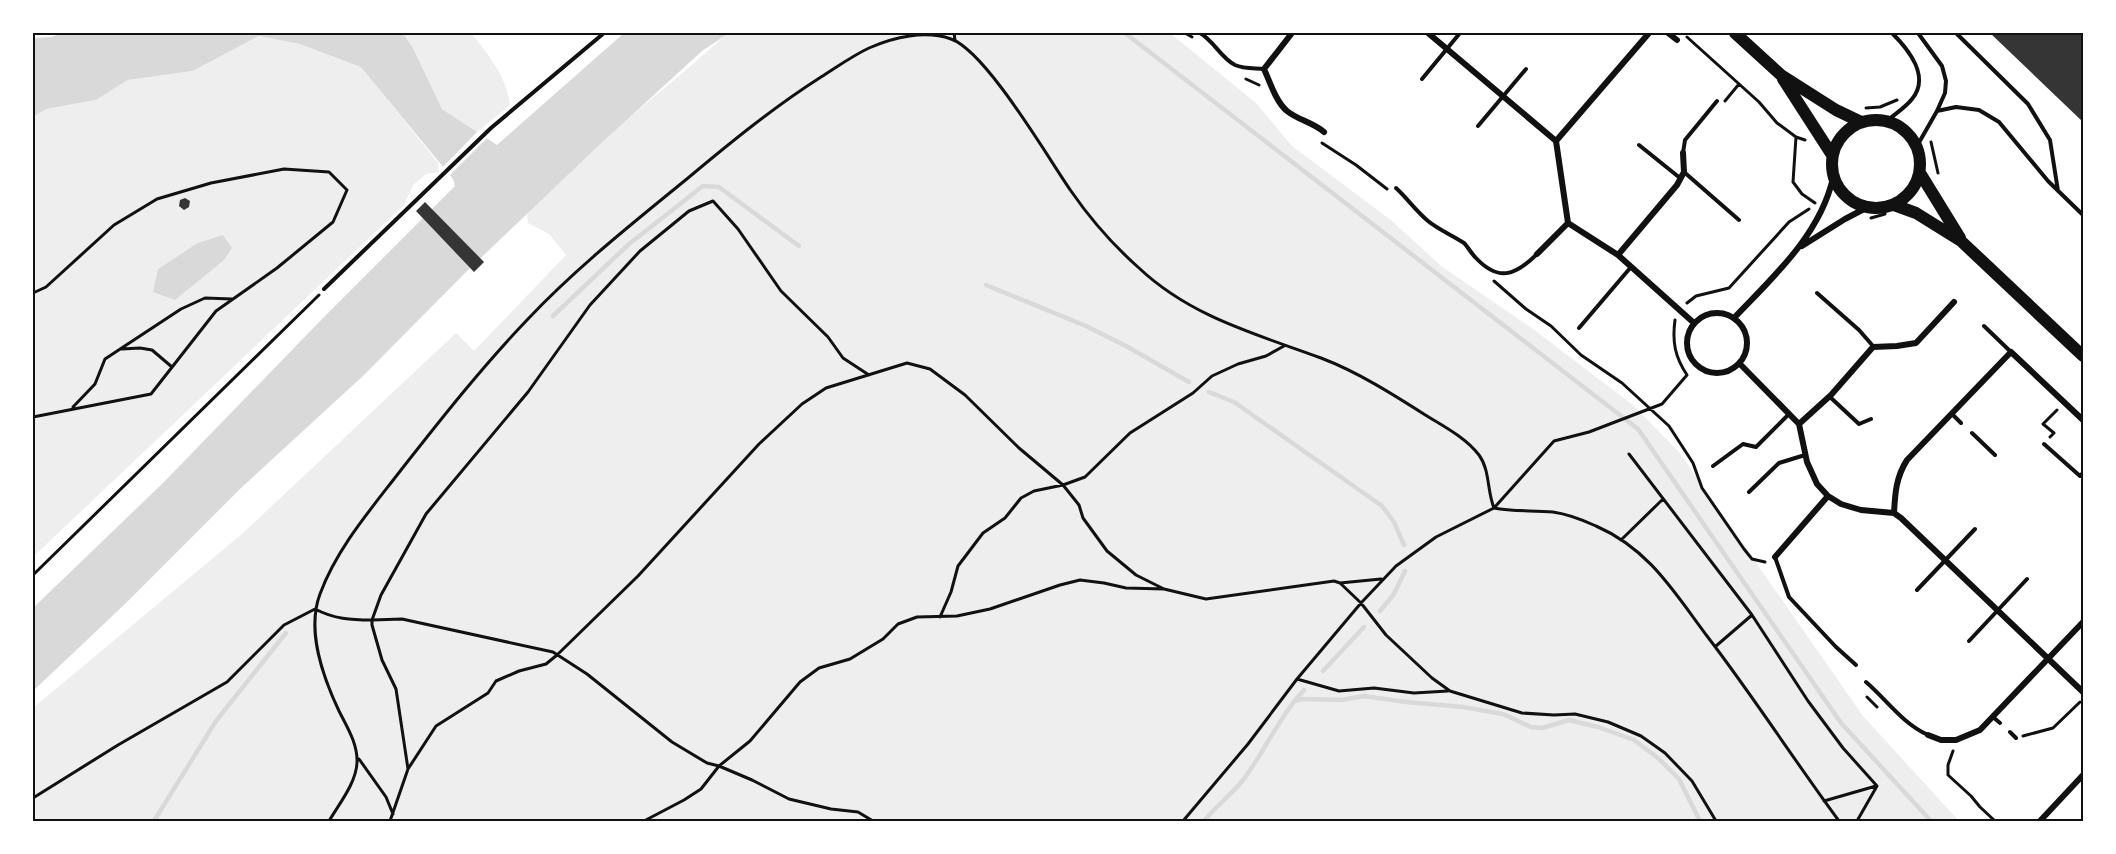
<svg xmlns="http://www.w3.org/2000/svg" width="2116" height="854" viewBox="0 0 2116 854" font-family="'Roboto Condensed',sans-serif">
<rect width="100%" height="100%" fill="#fff"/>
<path fill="#eee" d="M403,33H471C488,54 507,77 510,105L477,132L442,109L413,48Z
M728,33H1170L1256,103L1292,146L1392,221L1441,266L1533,329L1633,405L1679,452L1863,716L1959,821H33V708L242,534L456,333L474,351L566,255L549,234L528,223L526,202C594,145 663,92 728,33Z
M259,36L300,44L361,66L438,163L439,172L426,174L413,185L404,205L33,557V117L46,109L96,100L128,80L194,71Z"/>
<path fill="#d9d9d9" d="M63,33H403L413,48L442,109L497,145L624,33H729L702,51L597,147L465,273L364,375L241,488L125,604L33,691V608L164,482L323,318L455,186L453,179L361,67L300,44L259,36L193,71L128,80L96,100L46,109L33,117V38L51,37Z
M223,235L232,248L224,260L175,300L153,292L158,269L198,243Z"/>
<path fill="#fff" d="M479,130L489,136L447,178L440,170Z"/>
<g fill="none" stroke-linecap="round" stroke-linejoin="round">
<path stroke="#d9d9d9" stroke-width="4.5" d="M1125,33L1638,429L1841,723L1931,821
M986,285L1086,326L1126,346L1189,382
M553,316L629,244L703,186L719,187L799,246
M1209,392L1234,402L1382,506L1394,522L1404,545
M1380,611L1394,594L1405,571
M1323,671L1364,627
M1294,701L1302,699L1342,700L1364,696L1406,702L1463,707L1503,714L1531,727L1542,728L1569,720L1598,727L1634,740L1658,758L1679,779L1700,821
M154,821L216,721L286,633
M1204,821C1216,806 1231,795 1243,780C1265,751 1279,717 1304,690"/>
</g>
<path fill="#353535" d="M1990,33H2083V122Z
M185,198L190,201L189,207L184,210L179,206L180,200Z
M425,202L484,262L474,272L416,211Z"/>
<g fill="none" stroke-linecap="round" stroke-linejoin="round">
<path stroke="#111" stroke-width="3" d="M954,33L955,40
M1185,33L1192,37
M1687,37L1759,102L1777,123L1796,137L1793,182L1802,194L1815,203
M1246,79L1259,85
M1725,101L1739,84
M1866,108L1880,107L1897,100
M1796,137L1805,140
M1931,142L1938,173
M1322,143L1356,165L1387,189
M1871,218L1885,214
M1494,281L1526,309L1551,326L1581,355L1622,383L1669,426L1693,463L1702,488L1744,549L1752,559L1765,562
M33,293L46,287L114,225L157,199L211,183L284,169L329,172L347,190L333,222L277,268L216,311L151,394L33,417
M1687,303L1696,296L1729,288L1789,222L1809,209
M122,349L140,348L152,350L172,367
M869,375L843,358L828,337L781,291L738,229L713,201L689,211L640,251L590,305L528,392L426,514L381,595L372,620L402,619L553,652L587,674L672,742L707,763L719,766L752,780L789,799L831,809L858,812L873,821
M73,407L95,384L105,359L181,309L205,298L232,299
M2050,437L2054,433L2043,424L2057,410
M1629,454L1752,615L1808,701L1843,748L1877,786L1857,821
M1621,540L1663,499
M33,575L319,295
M1340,583L1361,603L1386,635L1432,678L1450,691L1522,713L1554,715L1575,714L1608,722L1641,736L1665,753L1692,781L1716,821
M940,617L951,592L958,566L983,533L1005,518L1021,498L1034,491L1063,485L1085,477L1130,433L1193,393L1212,376L1238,364L1266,356L1284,346
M1716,646L1752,615
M1297,679L1339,691L1374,688L1414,693L1448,691
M1867,697L1877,707
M2023,736L2053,728L2080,702
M1953,751L1948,765V775L1971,796L1980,807L1995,821
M359,759L386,797L393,814
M33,798L118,745L227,682L284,625L315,609C334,619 351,620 372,620V625L382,660L396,689L408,769
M1824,801L1876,786
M329,821C339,804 356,783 357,763C358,744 347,727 339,711C323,677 306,631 320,594C337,548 371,509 401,470C441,419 482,367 527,320C576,268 633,223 688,178C731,142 774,107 821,77C837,67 852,56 869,48C894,37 925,30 951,39C986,51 1048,158 1071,191C1091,220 1113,245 1139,268C1191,317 1256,334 1321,358C1358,372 1394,395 1427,416C1445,427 1466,438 1479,455C1490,470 1487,491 1494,508C1513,512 1533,510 1553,512C1567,514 1583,520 1596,526C1649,549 1674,592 1707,636C1753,696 1794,760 1839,821
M390,821L408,769L436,726L488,693L496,681L519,671L546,664L557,655L638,576L759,444L802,404L826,388L907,363L930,369L965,395L1019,448L1063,485L1079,505L1083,518L1107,551L1136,575L1164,589
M644,821L684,800L701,789L719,766L750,741L800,682L819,668L850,659L883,639L898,624L917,617L957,616L990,609L1060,585L1080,580L1104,583L1126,588L1164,589L1206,599L1334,581L1340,583L1381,579
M1183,821L1248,744L1297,679L1361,603L1396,566L1436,537L1494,508L1554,441L1589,432L1662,404L1687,375C1675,357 1672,342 1675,320"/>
<path stroke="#111" stroke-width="4" d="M1200,33C1214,41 1221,58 1235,65C1244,69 1255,68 1264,69
M1956,33L2028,104L2050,140L2058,191
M1422,79L1460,33
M1937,111L1956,107L1979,110L1999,122L2048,181L2083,215
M1887,121C1895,114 1906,107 1912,99C1931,76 1908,49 1892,33
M1478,126L1526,69
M1639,145L1680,178
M1917,146L1937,111L1945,93L1946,81L1942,66L1918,33
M1683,153L1685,140L1717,101
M1684,172L1739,220
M1396,188C1407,198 1416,211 1428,221C1439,230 1452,235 1464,243C1468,247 1471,253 1475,257C1498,282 1515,276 1537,254
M324,289L491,128L604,33
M1817,293L1859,330L1873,346
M1984,326L2011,352
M1579,328L1631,267
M1830,397L1859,424L1871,419
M1952,414L1961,423
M1972,433L1995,455
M2044,444L2080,476L2083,473
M1713,466L1743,444L1756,447L1789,414
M1749,492L1779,463L1805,455
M1775,557L1789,597L1836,647L1856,665
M1917,590L1975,529
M1969,641L2027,579
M1866,682C1887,700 1902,723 1928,735
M1993,717L2000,723
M2010,732L2016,738"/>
<path stroke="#111" stroke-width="6" d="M1292,33L1264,69C1270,82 1276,102 1287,111C1298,120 1312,122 1324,132
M1428,33L1556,141L1568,223L1618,255L1694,323
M1668,33L1677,40
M1556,141L1649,33
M1802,246L1845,219L1866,208
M1537,254L1568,223
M1618,255L1677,185L1684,172L1683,153
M1687 343a30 30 0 1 1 60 0a30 30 0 1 1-60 0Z
M1734,318C1773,277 1820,235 1833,178
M1740,364L1799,424L1807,462L1817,484L1828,496L1841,504L1861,510L1894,513L1901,518L2083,692
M1799,424L1831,395L1873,347L1897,346L1916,343L1954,302
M1894,513C1895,494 1896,477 1907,460L2011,352L2083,420
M1775,557L1828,496
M1928,735L1941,740H1956L1980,730L2083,622
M2040,821L2083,775"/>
<path stroke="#111" stroke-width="12" d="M1735,33L1781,75L1836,110L1861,122
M1783,79L1832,155
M1832 164a44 44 0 1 1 88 0a44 44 0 1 1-88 0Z
M1920,173L1960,238
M1894,205L1916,213L1961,241L2083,356"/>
</g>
<rect width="2116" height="854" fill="none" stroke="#ffffff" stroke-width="69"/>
<rect x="34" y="34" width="2048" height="786" fill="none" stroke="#111" stroke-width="2"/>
</svg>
